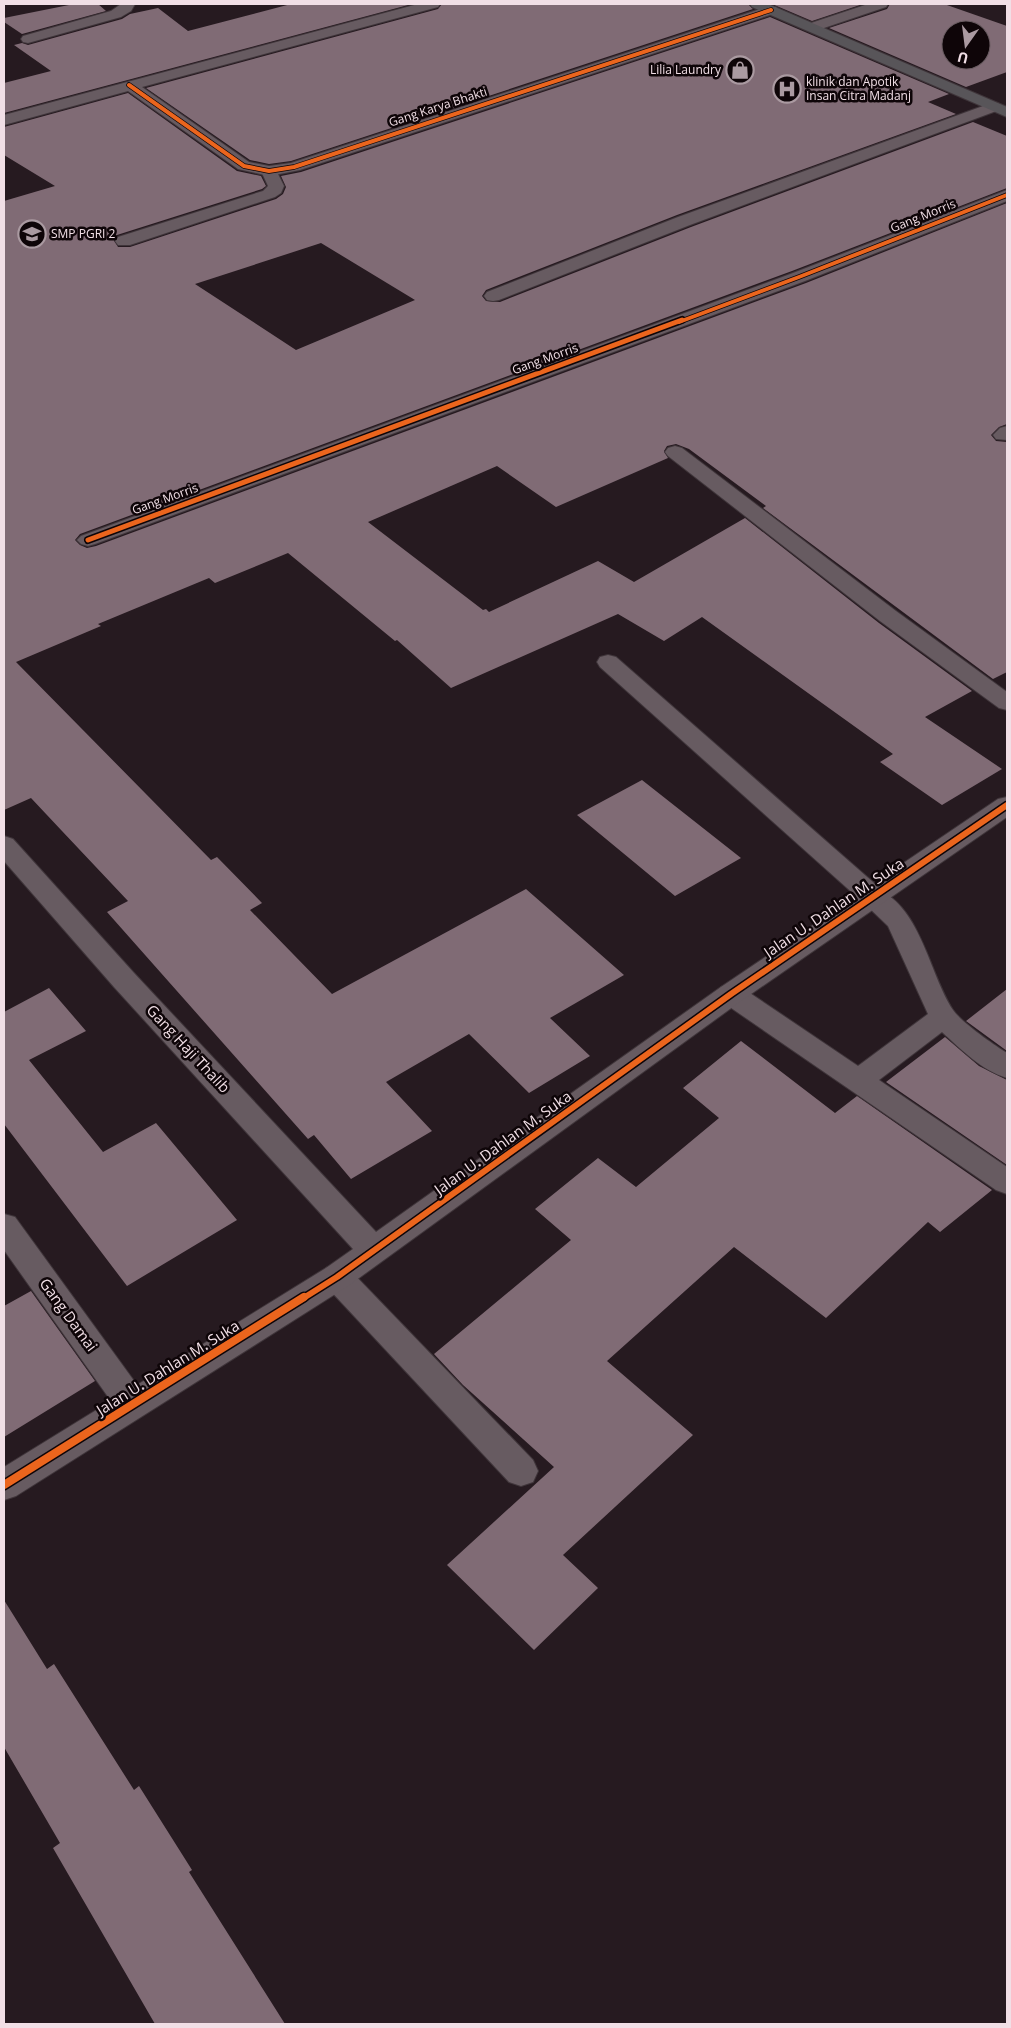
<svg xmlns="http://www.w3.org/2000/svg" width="1011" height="2028" viewBox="0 0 1011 2028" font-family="'Open Sans',sans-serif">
<rect width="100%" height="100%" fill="#261a20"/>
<path fill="#806b75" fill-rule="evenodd" d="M74,4H98L106,11L22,34L4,22V18Z
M291,4H412L4,113V83L51,71L14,45L22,43L28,45L122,19L130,14L158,8L188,31Z
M442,4H748L753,9L291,161L269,164L250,160L146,88L438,9Z
M772,4H863L812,21Z
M890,4H944L1007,26V72L966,87L829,28L887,9ZM951,30H981V60H951Z
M770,17L949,94L928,102L956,114L677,215L486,290L482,296L486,301L500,302L691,227L973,122L1007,136V188L792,271L80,534L75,540L80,545L87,548L96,546L806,283L1007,203V424L999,427L991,435L996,441L1007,442V672L993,679L763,508L766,506L689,449L676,444L667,446L664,451L668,458L556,507L497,466L368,522L483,610L486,609L489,612L598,561L634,582L745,518L879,623L972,691L925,717L1002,769L942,805L880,762L893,754L702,617L664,641L618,614L451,688L397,640L395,641L288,553L215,583L209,578L98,624L101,626L16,662L211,860L217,857L262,903L250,910L332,994L526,889L624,975L550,1018L590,1056L529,1093L469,1034L386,1082L432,1131L351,1179L314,1135L308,1139L107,912L128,901L62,831L31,798L4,810V201L55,186L4,155V127L128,93L237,171L261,176L266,186L262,189L117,235L114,240L118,247H130L276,199L283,194L286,187L281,176L301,172ZM321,243L415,300L296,350L195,284Z
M642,780L741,858L675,896L577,815Z
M49,988L86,1031L29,1060L103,1152L156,1123L237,1220L127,1286L4,1124V1012Z
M1007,989V1051L966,1021Z
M945,1037L979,1066L1007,1080V1165L886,1082Z
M741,1041L835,1113L857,1096L992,1190L940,1232L928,1222L826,1318L734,1247L607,1361L693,1435L563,1555L598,1588L534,1650L447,1565L554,1467L463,1385L434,1354L571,1240L535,1209L598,1158L636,1187L719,1118L683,1088Z
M31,1291L95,1381L4,1437V1306Z
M4,1600L47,1669L54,1664L134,1790L139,1786L192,1870L189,1872L285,2024H155L53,1848L60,1843L4,1747Z"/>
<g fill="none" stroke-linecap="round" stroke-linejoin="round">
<g stroke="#3f353a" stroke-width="2">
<path id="service" d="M269,166L275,168L284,186L281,193L275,197L130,245H118L115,241L118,237L263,191L268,186L261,171L263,168Z
M873,888C920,902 929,974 953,1010C961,1022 994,1045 1007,1053V1078C981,1070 962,1050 942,1032L879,1080L1007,1167V1194L996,1190L721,1001L717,994L721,987L731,984L741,987L858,1066L928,1014L888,926L864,903L860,897L864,891Z
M337,1264L348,1268L533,1460L538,1471L533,1482L521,1486L509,1482L326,1286L321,1277L326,1268Z"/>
</g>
<g stroke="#3f353a" stroke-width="2">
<path id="minor" d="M121,4H135L131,11L121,17L28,43L23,42L21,39L23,36L111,11Z
M418,4H440L438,7L142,87L249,162L269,166L291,163L766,7H776L778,10L776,13L300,170L269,176L238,169L128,91L4,125V115Z
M868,4H888L886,7L818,30H808L806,27L808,24Z
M994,102L999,104L1002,107L999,110L690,225L499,300L493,301L487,300L484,296L487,292L678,217Z
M1007,190V201L805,281L95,544L88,546L81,544L77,540L81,536L793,273Z
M1007,426V440L996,439L993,435L1000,428Z
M675,446L682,448L896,611L1007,692V710L999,708L880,621L668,456L665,452L668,448Z
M608,655L616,657L874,883L998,799L1007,797V817L741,1001L348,1286L16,1496L4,1500V1467L111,1401L4,1250V1214L15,1217L137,1385L326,1268L353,1249L114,987L4,861V836L13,839L134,973L376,1232L721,987L856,896L600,667L597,662L600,657Z"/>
</g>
<g stroke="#3f353a" stroke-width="2">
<path id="primary" d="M750,4H768L1007,107V117L752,7Z"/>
</g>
<use href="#service" fill="#675b61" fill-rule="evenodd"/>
<use href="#minor" fill="#675b61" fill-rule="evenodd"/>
<use href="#primary" fill="#585559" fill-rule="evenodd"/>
<g stroke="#0e0508" stroke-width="5.5">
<path id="cycleway-far3" d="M129,85L244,166L269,171L294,167L771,10
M679,322L799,277L1007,195"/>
</g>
<g stroke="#0e0508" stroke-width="8">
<path id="cycleway-far2" d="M88,540L682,320"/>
</g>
<g stroke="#0e0508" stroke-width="9">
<path id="cycleway-far1" d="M302,1299L337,1277L731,994L1007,805"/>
</g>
<g stroke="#0e0508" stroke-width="11">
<path id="cycleway" d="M4,1485L304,1297"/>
</g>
<use href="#cycleway-far3" stroke="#eb651d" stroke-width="4"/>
<use href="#cycleway-far2" stroke="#eb651d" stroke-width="5"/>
<use href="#cycleway-far1" stroke="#eb651d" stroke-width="6"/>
<use href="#cycleway" stroke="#eb651d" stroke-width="8"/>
</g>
<defs>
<g id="shop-ring" transform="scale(1.4375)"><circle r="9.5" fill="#0e0508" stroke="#aa9aa1" stroke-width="1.5"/><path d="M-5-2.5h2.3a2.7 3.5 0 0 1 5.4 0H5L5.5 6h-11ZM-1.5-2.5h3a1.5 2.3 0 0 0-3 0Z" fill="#aa9aa1"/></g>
<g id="hospital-ring" transform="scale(1.4375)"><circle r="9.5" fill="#0e0508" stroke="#aa9aa1" stroke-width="1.5"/><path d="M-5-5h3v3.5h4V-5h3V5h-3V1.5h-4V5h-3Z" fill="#aa9aa1"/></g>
<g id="school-ring" transform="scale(1.4375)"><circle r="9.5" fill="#0e0508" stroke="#aa9aa1" stroke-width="1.5"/><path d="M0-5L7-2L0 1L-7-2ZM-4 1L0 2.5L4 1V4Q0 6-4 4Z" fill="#aa9aa1"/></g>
</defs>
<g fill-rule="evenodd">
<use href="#shop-ring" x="740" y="70"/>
<use href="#hospital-ring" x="787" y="89"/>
<use href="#school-ring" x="32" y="234"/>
</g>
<g text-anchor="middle" stroke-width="5" stroke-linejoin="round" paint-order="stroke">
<g font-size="12" fill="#f1dfe6" stroke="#0e0508" text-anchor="start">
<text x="721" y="74" text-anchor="end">Lilia Laundry</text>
<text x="806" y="86">klinik dan Apotik<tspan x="806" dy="14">Insan Citra Madanj</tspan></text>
<text x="51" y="238">SMP PGRI 2</text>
</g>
<g font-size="12" fill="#f1dfe6" stroke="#0e0508">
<text transform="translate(438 107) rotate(-18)" y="4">Gang Karya Bhakti</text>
<text transform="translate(923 216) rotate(-22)" y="4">Gang Morris</text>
<text transform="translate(545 359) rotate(-20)" y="4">Gang Morris</text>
<text transform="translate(165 499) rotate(-20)" y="4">Gang Morris</text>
</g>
<g font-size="15" fill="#f1dfe6" stroke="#0e0508">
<text transform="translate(834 908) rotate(-34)" y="5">Jalan U. Dahlan M. Suka</text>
<text transform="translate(188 1049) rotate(47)" y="5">Gang Haji Thalib</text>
<text transform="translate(503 1143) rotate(-36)" y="5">Jalan U. Dahlan M. Suka</text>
<text transform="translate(68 1315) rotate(54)" y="5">Gang Damai</text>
<text transform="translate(168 1368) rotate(-32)" y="5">Jalan U. Dahlan M. Suka</text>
</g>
</g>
<rect width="1011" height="2028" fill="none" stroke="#f1dfe6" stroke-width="10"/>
<g transform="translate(966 45) rotate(194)"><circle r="24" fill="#0e0508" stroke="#695c61"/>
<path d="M0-4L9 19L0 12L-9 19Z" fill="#aa9aa1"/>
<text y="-8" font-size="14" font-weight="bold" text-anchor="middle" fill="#f1dfe6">U</text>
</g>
</svg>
